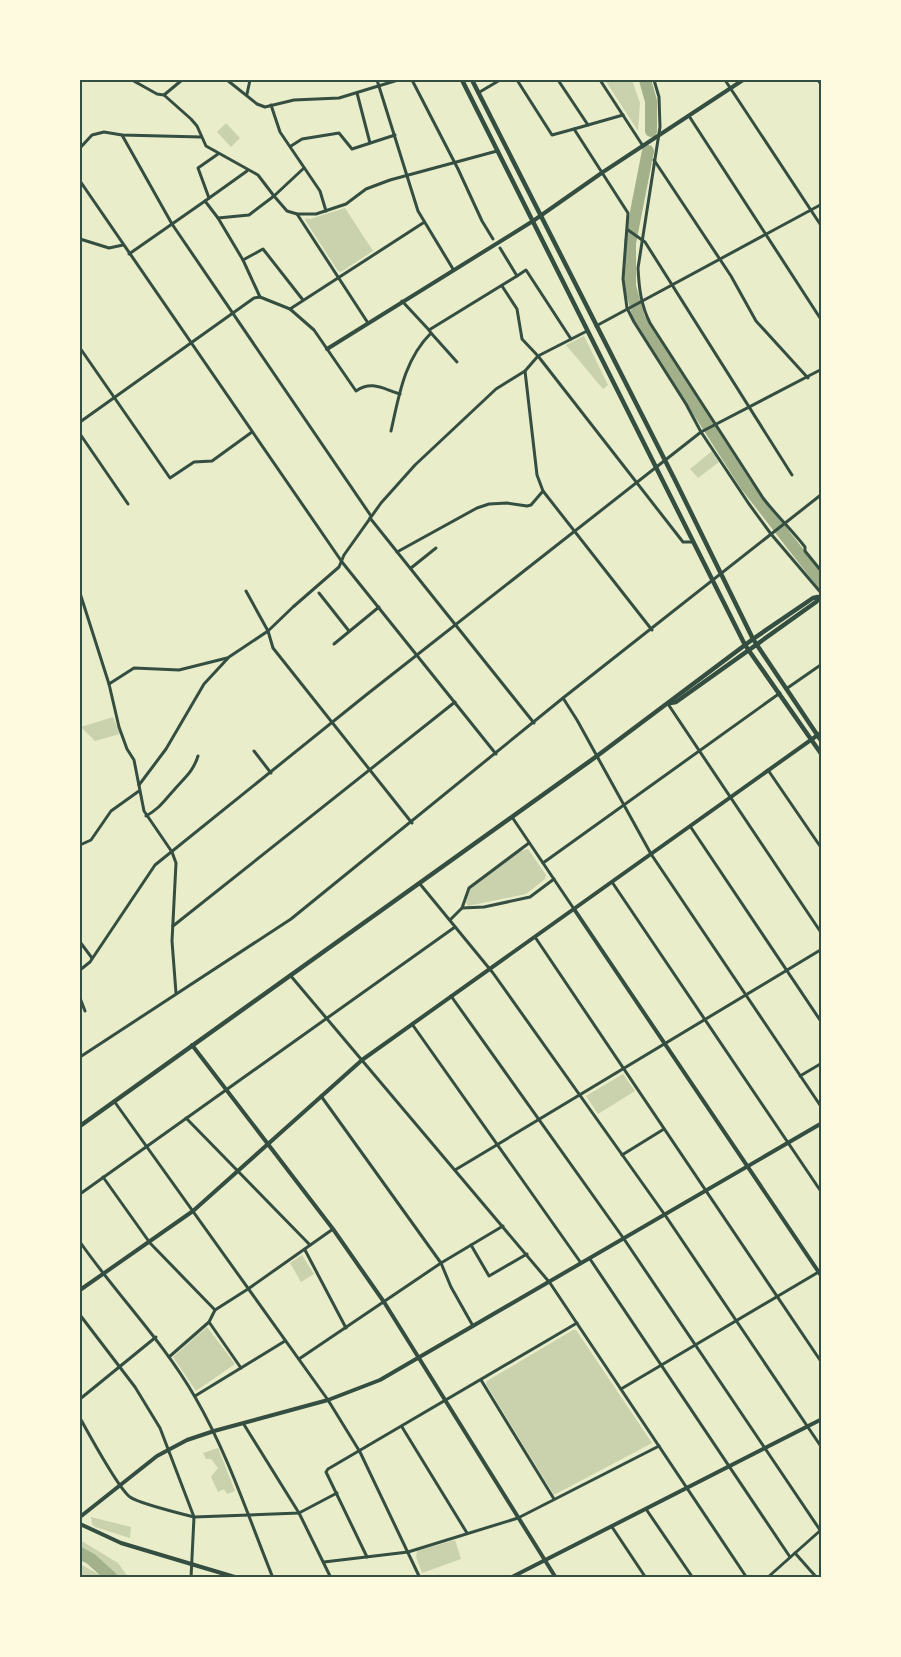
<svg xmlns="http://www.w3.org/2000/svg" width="901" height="1657" font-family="Inter,sans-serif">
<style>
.green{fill:#cad2ad}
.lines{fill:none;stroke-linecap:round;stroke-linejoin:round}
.river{stroke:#a3b18a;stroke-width:12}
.minor{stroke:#344e41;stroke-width:3}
.tertiary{stroke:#344e41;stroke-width:4}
.primary{stroke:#344e41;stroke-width:4.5}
.trunk{stroke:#344e41;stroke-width:4.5}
.neatline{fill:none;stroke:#344e41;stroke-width:2}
</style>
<rect width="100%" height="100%" fill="#e9edc9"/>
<!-- green -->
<g class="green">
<polygon points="605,80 632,80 640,103 638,131"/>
<polygon points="226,123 240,138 231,147 217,132"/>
<polygon points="345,208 373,251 341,272 338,271 305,220 306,218 310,219"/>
<polygon points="584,336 608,385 603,389 566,345"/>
<polygon points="712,451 719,462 698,478 690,469"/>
<polygon points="113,717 120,734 95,741 81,727"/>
<polygon points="528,849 546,875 545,879 526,894 468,906 466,903 471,885 518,852"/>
<polygon points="623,1074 635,1091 598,1114 586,1096"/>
<polygon points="302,1255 314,1274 301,1282 290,1263"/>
<polygon points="207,1327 235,1364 196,1391 173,1357"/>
<polygon points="573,1330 576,1330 652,1443 554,1495 486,1384 487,1381"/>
<polygon points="218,1448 235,1491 227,1494 224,1489 218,1492 211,1477 218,1468 211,1459 206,1459 203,1453"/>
<polygon points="91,1517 131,1527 130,1538 95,1527 92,1524"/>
<polygon points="80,1540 118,1563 128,1577 118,1577 80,1549"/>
<polygon points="455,1540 461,1559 422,1573 416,1557 417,1551"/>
<polygon points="80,1564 104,1577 83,1577 80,1574"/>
</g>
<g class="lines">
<!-- river -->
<g class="river">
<polyline points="645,80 651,101 651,131"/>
<polyline points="648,151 630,243 630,286 639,318 745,484 822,583"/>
<polyline points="80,1553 91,1559 112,1578"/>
</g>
<!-- minor -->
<g class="minor">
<polyline points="132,80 157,94 164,95 191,119 197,126 206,146 258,175 274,196 304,168"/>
<polyline points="227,80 257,104 265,107 294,100 339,98 398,80"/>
<polyline points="377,80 418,211 453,269"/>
<polyline points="412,80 458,169 482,221 493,239"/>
<polyline points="517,80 552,135 574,129"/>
<polyline points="558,80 588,125"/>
<polyline points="600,80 643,146"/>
<path d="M654 80 659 97 660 127 638 268C639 288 641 305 650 323L763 498C776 515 792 530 805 547V551L822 572"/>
<polyline points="725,80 822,227"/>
<polyline points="818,80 822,86"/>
<polyline points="357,93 370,143"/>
<polyline points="478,93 500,80"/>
<polyline points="247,94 250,80"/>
<polyline points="164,95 182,80"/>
<polyline points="271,105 280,132 320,191 326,211"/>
<polyline points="623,115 574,129 628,213 623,279 627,308 634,322 686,404 701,432 749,504 771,534 822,594"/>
<polyline points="689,116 822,321"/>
<polyline points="122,135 172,224 371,516"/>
<polyline points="291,146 302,139 339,133 352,149 395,135"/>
<polyline points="80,148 92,135 104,132 122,135 201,137"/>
<polyline points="654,160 731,276 756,321 808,378"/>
<polyline points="80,181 342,562 496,754"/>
<polyline points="209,198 198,168 218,154"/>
<polyline points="205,201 247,171"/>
<polyline points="297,214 368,323"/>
<polyline points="218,218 243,260 260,297"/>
<polyline points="628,230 645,242 792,475"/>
<polyline points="80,239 109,248 123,245"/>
<polyline points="129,254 205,201 218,218 249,215 274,196 287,211 297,214 316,214 346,204 366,189 390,180 497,151"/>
<polyline points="243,260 263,249 303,300"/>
<polyline points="517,276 526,270 571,339"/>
<polyline points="502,286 517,309 522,339 538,356 683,542 693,542"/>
<polyline points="402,301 429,330 517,276 500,248"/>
<path d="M290 309 314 330 356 391C372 380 383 389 400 394"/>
<polyline points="596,326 822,204"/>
<polyline points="431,333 457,362"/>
<polyline points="80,348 170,478 194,462 212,461 252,432"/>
<polyline points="525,371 537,475 543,491 652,630"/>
<polyline points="80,422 254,298 260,297 290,309 423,223"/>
<path d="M391 431C399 396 404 360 431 333L429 330"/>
<polyline points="80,434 128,504"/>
<polyline points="370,518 534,723"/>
<polyline points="397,552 477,508 489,504 507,503 527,506 531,505 543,491"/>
<polyline points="411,568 436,548"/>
<polyline points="246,591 268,631 273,648 412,823"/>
<polyline points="80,593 109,684 119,727 127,749 134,760 144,811 172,852 176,863 172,941 176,993"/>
<polyline points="319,593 349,631"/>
<polyline points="334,644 379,607"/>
<polyline points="109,684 134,668 179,670 227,658"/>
<polyline points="786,689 822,664"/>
<polyline points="563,698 577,720 651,854 822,1108"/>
<polyline points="668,704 822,934"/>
<polyline points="254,751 271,773"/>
<polyline points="768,770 822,849"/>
<polyline points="139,785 166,749 204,684 229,657 268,631 293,607 339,567 344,555 381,503 415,465 496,389 525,371 538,356 587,331"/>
<path d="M146 816C160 808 163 802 174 790 184 778 193 772 198 756"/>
<polyline points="512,817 574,909"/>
<polyline points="690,826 822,1023"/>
<polyline points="80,845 91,840 111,811 139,791"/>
<polyline points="543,863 780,693"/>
<polyline points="612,882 822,1193"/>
<polyline points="420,884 493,973 665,1215 822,1448"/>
<polyline points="462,908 484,907 530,897 554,879"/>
<polyline points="450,920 462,908 469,888 529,843"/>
<polyline points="173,926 455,702"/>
<polyline points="535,937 822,1363"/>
<polyline points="80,942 92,958"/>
<polyline points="80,970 90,962 155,865 366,695 701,432 822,369"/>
<polyline points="290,975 550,1283 747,1578"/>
<polyline points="451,996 624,1239 820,1530"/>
<polyline points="80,998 85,1011"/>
<polyline points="412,1024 581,1263"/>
<polyline points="80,1057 291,919 563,698 822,494"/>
<polyline points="800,1076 822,1063"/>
<polyline points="321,1096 441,1263 451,1287 473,1326"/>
<polyline points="114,1101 328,1400 360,1452 420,1578"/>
<polyline points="186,1118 310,1245"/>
<polyline points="622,1155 664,1129"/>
<polyline points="455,1170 822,949"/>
<polyline points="103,1177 150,1243 215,1310"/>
<polyline points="80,1194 455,927"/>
<path d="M80 1242C117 1295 162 1340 195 1397 228 1454 248 1516 273 1578"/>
<polyline points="471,1245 489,1276 527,1254"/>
<polyline points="305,1250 346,1328"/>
<polyline points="590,1259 790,1557"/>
<polyline points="80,1315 135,1387 160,1428 194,1517 191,1578"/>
<polyline points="209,1322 241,1368"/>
<polyline points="169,1357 209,1322 215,1310 248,1289 333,1229"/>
<polyline points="299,1359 441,1263 503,1226"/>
<polyline points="481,1380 554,1499"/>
<polyline points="621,1389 822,1270"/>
<polyline points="195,1396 285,1341"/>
<polyline points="80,1399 156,1337"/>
<path d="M80 1418C89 1434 118 1488 130 1497 138 1503 182 1514 194 1517L299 1513 337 1493"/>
<polyline points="243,1423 299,1513 331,1578"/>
<polyline points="402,1427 467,1533"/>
<polyline points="646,1509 693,1578"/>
<polyline points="612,1527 646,1578"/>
<polyline points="795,1553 817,1578"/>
<polyline points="367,1557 326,1472 328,1469 577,1323"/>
<polyline points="324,1562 408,1552 518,1518 659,1446"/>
<polyline points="767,1578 822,1529"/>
</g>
<!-- tertiary -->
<g class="tertiary">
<polyline points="327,349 533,221 603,172 743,80"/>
<polyline points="574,909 822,1277"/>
<polyline points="192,1045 333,1229 384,1302 556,1578"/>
<polyline points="80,1290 193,1211 362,1060 822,732"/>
<polyline points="80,1517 157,1456 187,1440 214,1431 328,1400 380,1380 822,1123"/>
<polyline points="80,1524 121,1543 238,1578"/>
<polyline points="510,1578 822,1419"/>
</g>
<!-- primary -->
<g class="primary">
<polyline points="462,80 745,645 822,755"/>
<polyline points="472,80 675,480 753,639 822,742"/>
</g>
<!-- trunk -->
<g class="trunk">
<polyline points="670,703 676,702 816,602 822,595"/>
<polyline points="80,1126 597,756 753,639 813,598 818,597"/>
</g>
</g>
<!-- border -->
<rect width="901" height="1657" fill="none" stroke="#fefae0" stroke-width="162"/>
<rect x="81" y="81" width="739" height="1495" class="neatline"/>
</svg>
